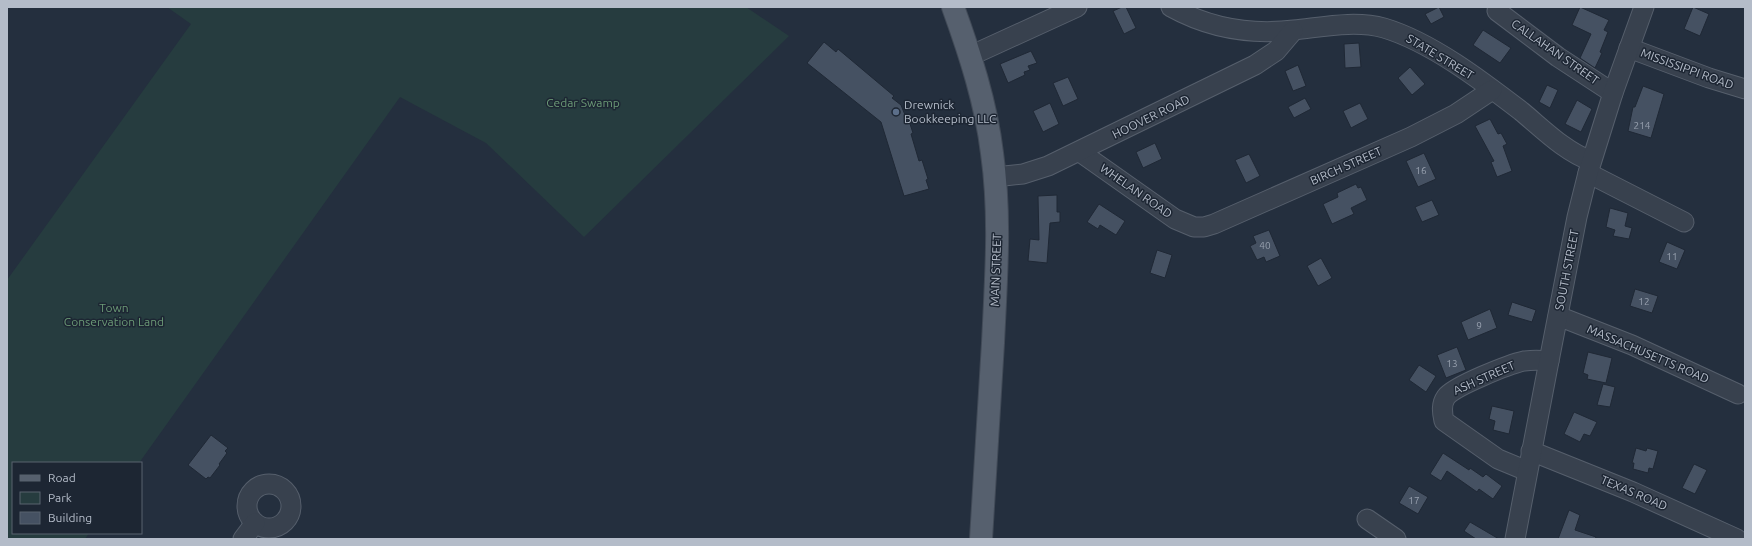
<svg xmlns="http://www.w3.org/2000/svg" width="1752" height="546" font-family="Ubuntu,sans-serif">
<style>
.green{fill:#263c3f}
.building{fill:#455162;stroke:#1f2835}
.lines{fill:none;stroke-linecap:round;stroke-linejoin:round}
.minor-casing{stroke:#565f6c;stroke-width:21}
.major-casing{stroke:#414a57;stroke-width:24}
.minor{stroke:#38414e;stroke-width:19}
.major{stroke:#56606e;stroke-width:22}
.service-dot{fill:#5c6f8a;stroke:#1d2633;stroke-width:1.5}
.labels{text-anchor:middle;stroke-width:3;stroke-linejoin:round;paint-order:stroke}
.number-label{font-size:10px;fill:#98a1af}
.street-label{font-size:12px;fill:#b4bcc9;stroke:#1d2633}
.park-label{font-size:12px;fill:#6b9a76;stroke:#1d2633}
.poi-label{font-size:12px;fill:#b4bcc9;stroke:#1d2633;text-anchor:start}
</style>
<rect width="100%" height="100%" fill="#242f3e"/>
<!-- green -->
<polygon class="green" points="167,7 746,7 789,36 584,237 486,143 400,97 139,463 13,463 13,533 89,533 85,539 7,539 7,280 191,24"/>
<!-- building -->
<g class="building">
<polygon points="1122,7 1126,7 1136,28 1124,34 1113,11"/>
<polygon points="1439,7 1444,17 1431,24 1425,14"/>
<polygon points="1580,7 1609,20 1604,30 1608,32 1600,52 1602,53 1595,68 1580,58 1591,34 1572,25"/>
<polygon points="1693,7 1709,14 1700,36 1684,29"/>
<polygon points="1483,30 1511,48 1500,63 1473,45"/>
<polygon points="824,42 836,52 838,49 894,96 892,98 901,105 905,115 907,115 913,133 911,134 919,161 922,160 928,179 926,180 929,189 904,196 881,122 807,63"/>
<polygon points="1359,43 1361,67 1345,68 1344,44"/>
<polygon points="1031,51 1037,63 1028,66 1030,70 1024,72 1025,75 1008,83 1000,64"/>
<polygon points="1298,65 1306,86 1293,91 1285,71"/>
<polygon points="1410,67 1425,84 1412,95 1398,78"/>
<polygon points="1068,77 1078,99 1063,106 1053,83"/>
<polygon points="1547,85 1558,90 1550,108 1539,102"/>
<polygon points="1643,86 1664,94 1651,138 1628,131 1633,107 1635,107"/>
<polygon points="1305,98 1311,109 1294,118 1288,107"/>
<polygon points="1577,100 1592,109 1581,132 1565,124"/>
<polygon points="1050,103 1059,124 1043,132 1033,111"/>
<polygon points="1360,103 1368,119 1351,128 1343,111"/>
<polygon points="1490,119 1498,134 1501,133 1507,144 1503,146 1512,171 1497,177 1491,162 1494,161 1475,126"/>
<polygon points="1155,143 1162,159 1143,168 1136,152"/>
<polygon points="1424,153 1436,179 1418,187 1406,161"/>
<polygon points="1249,154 1260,176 1246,183 1235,160"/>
<polygon points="1356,184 1358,188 1361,187 1367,200 1351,208 1354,214 1332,224 1323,204 1338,197 1337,193"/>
<polygon points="1057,195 1057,212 1060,212 1060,222 1050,223 1047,263 1028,261 1030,239 1039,240 1038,196"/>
<polygon points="1432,200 1439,215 1422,222 1415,207"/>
<polygon points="1099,204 1125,221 1116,235 1100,225 1098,229 1087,222"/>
<polygon points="1610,208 1628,213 1625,226 1632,228 1629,239 1613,236 1615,230 1606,227"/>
<polygon points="1269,230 1280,256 1266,262 1264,257 1257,260 1250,246 1256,243 1253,236"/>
<polygon points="1667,242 1685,250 1677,269 1659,262"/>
<polygon points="1157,250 1172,255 1165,278 1150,273"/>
<polygon points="1321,258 1332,278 1318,286 1307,266"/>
<polygon points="1635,289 1658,296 1652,313 1630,306"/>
<polygon points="1512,302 1536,310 1532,322 1508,315"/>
<polygon points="1490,309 1497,328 1468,340 1461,322"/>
<polygon points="1457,347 1466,370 1446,378 1437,355"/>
<polygon points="1588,352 1612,358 1606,383 1587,379 1588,375 1583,373"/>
<polygon points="1419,365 1436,376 1426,392 1409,380"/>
<polygon points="1603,384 1615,387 1610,407 1597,405"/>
<polygon points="1492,406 1514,411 1509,434 1493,430 1495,421 1489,419"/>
<polygon points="1574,412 1597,422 1590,436 1584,434 1580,442 1564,434"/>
<polygon points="211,435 228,448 225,451 227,453 219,464 220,465 210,478 208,477 206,479 188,465"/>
<polygon points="1636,448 1646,451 1647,448 1658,451 1653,469 1649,468 1648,473 1633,469 1634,463 1632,463"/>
<polygon points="1443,453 1469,470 1470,468 1483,477 1486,474 1502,486 1493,499 1479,489 1477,492 1447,471 1441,481 1430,474"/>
<polygon points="1694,464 1707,470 1695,494 1682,488"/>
<polygon points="1409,486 1428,497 1418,514 1399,503"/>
<polygon points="1569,510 1580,515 1575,530 1596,537 1595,539 1558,539"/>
<polygon points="1470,522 1499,539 1476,539 1464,531"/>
</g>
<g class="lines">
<!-- minor casing -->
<g class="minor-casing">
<g id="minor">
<path d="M1171 7C1209 28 1252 35 1294 30 1323 27 1355 20 1384 28 1431 42 1482 81 1521 111 1543 129 1564 151 1591 161"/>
<polyline points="1500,7 1497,11 1558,57 1613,93"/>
<polyline points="1629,48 1709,78 1745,89"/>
<polyline points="970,56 1077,7"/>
<polyline points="1080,152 1175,219 1194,227 1204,227 1214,224 1411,137 1456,114 1492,90"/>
<polyline points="1588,173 1684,222"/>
<polyline points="995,177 1023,174 1048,166 1255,65 1276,51 1293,31"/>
<polyline points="1558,316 1632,345 1738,394"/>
<polyline points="1531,451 1633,492 1737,539"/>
<path d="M1527 471 1498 459 1444 421C1442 412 1441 404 1446 397 1454 386 1510 364 1524 361 1532 360 1540 360 1549 361"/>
<circle cx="269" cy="506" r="22"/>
<polyline points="1367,519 1396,539"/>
<polyline points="243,539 255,523"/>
<polyline points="1515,539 1549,361 1577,217 1588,173 1613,93 1644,7"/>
</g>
</g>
<!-- major casing -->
<g class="major-casing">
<path id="major" d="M953 7C970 54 986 103 992 153 1001 216 996 279 993 343 989 408 985 474 981 539"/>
</g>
<!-- minor -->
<use href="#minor" class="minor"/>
<!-- major -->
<use href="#major" class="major"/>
</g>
<!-- markers -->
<circle class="service-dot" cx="896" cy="112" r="4"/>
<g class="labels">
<!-- number labels -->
<g class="number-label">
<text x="1642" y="129">214</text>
<text x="1421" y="174">16</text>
<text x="1265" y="249">40</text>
<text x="1672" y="260">11</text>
<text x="1644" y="305">12</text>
<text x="1479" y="329">9</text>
<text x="1452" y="367">13</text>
<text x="1414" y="504">17</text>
</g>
<!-- street labels -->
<g class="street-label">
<text transform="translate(1555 52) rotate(35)" y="4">CALLAHAN STREET</text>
<text transform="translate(1440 57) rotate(31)" y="4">STATE STREET</text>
<text transform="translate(1687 69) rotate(20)" y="4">MISSISSIPPI ROAD</text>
<text transform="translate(1151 117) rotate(-26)" y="4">HOOVER ROAD</text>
<text transform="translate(1346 166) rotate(-24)" y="4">BIRCH STREET</text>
<text transform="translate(1136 191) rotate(35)" y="4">WHELAN ROAD</text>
<text transform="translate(996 270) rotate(-88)" y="4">MAIN STREET</text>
<text transform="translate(1567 270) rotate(-79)" y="4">SOUTH STREET</text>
<text transform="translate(1648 354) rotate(23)" y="4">MASSACHUSETTS ROAD</text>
<text transform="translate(1484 378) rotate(-24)" y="4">ASH STREET</text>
<text transform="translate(1634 493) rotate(23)" y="4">TEXAS ROAD</text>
</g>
<!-- park labels -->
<g class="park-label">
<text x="583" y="107">Cedar Swamp</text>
<text x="114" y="312">Town<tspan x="114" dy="14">Conservation Land</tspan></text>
</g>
<!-- poi labels -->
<g class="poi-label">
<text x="904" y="109">Drewnick<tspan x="904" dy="14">Bookkeeping LLC</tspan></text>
</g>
</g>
<!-- border -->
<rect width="1752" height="546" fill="none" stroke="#b4bcc9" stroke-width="16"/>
<!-- legend -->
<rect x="12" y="462" width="130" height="72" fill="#1d2633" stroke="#59626f"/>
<rect x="20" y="475" width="20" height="6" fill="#56606e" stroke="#59626f"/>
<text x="48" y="482" font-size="12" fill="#b4bcc9">Road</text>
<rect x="20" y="492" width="20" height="12" fill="#263c3f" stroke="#59626f"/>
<text x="48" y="502" font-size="12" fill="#b4bcc9">Park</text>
<rect x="20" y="512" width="20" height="12" fill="#455162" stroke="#59626f"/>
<text x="48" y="522" font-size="12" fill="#b4bcc9">Building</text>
</svg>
